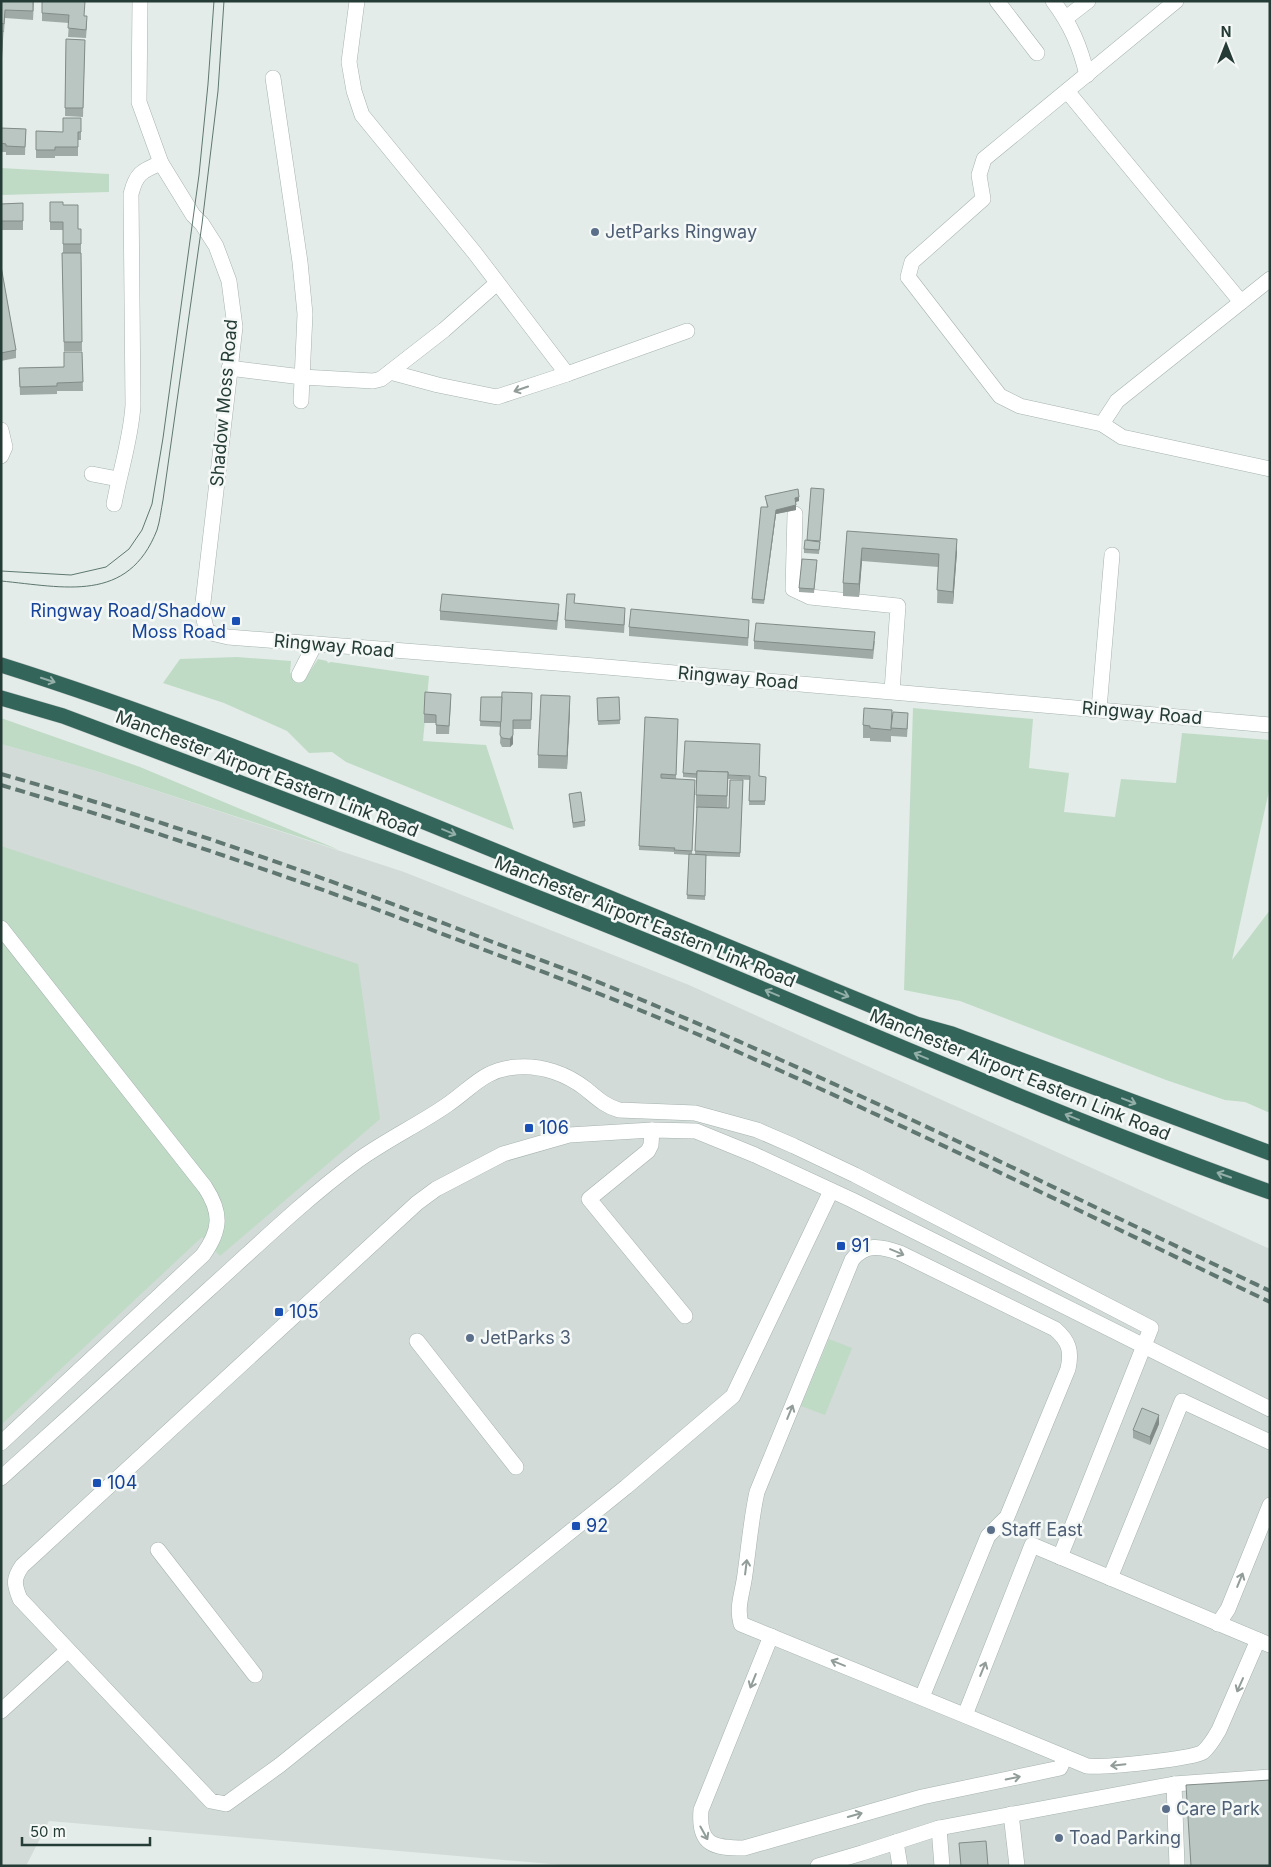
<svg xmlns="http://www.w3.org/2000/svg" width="1271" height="1867" font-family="Inter,sans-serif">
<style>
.built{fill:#d2dbd7}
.green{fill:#bfdbc6}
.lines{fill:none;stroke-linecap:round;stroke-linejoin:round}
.minor-casing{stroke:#a6b3af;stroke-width:16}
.highway-casing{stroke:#c2c8c6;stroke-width:16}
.minor{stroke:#fff;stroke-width:15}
.highway{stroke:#33655b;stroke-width:15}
.tram{stroke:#5f7770;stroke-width:1}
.rail{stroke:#5f7770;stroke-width:4;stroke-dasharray:10 5;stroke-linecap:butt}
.wall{fill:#9faaa6}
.shaded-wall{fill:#828b87}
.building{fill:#b9c6c1;stroke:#828b87}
.oneway{stroke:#929d9a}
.oneway2{stroke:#94aea8}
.service-dot{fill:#5c6f8a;stroke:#f4f8f6;stroke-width:2}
.transit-dot{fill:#1a4fb4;stroke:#f4f8f6;stroke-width:2}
.labels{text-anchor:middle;stroke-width:5;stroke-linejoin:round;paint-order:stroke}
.service-label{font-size:18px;fill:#4e5e75;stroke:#f4f8f6;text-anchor:start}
.street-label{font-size:18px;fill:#253b35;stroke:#f4f8f6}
.transit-label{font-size:18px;fill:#164399;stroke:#f4f8f6;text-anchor:start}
</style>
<rect width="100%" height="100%" fill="#e3ece8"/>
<!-- built -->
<polygon class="built" points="1,744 96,771 404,872 689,985 1270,1249 1270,1866 574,1866 49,1821 26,1866 1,1866"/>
<!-- green -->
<g class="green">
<polygon points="1,168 109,174 109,192 1,195"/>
<polygon points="237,657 291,661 290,673 306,677 318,659 327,661 328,663 331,662 429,676 423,741 486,745 514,830 346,762 332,752 309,753 287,731 224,703 163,683 180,659"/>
<polygon points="913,708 1033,719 1029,768 1069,773 1064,812 1115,817 1121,779 1176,783 1182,733 1270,740 1270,786 1232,960 1270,910 1270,1113 1245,1102 1225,1100 1166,1080 960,1001 904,990"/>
<polygon points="1,718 140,767 339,850 96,771 1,744"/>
<polygon points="1,846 358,964 380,1119 220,1256 202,1237 1,1425"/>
<polygon points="829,1339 852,1348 825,1415 801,1406"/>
</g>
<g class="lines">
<!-- minor casing -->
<g class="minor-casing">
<g id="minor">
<polyline points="140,1 139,102 161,163 193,215 202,224 216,246 229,281 235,327 202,611 207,632 228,637 595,666 1270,725"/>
<polyline points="357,1 349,62 354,91 362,115 474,252 567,374 687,331"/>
<polyline points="997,1 1037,53"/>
<path d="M1053 1C1071 25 1080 46 1087 75"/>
<polyline points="1176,1 984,159 979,175 983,199 912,262 908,277 1000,396 1020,406 1102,424 1122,437 1270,469"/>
<polyline points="1066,18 1088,1"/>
<polyline points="273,78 300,262 305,314 301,401"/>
<polyline points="1067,91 1241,302"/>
<polyline points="229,368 302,377 373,381 381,379 444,330 497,283"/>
<polyline points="390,372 438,385 497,397 567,374"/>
<polyline points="1102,424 1117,401 1270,279"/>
<polyline points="1,430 5,447 1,456"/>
<polyline points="92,474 118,479"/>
<path d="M114 504C120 471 131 439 133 405L131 194C136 174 141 171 161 163"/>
<polyline points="795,514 793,589 810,597 898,606 892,691"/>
<polyline points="299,675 315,644"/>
<polyline points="1099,709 1112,555"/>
<path d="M1 928 205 1187C222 1213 221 1230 203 1255L1 1443"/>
<polyline points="652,1130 651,1145 648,1151 589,1199 685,1316"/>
<path d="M831 1191 733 1396 626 1487 280 1765 226 1804 211 1801 20 1599C14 1584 13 1579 22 1566L417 1203 436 1189 503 1154 569 1135 652 1130 696 1131 755 1155 852 1200 1270 1409"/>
<polyline points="417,1341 516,1467"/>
<path d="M1 1478C70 1416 138 1354 207 1291 256 1247 304 1200 357 1161 386 1140 418 1125 447 1105 472 1088 484 1069 517 1067 542 1065 567 1074 586 1089 597 1098 605 1106 619 1110L695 1113 757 1130 794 1146 855 1175 1151 1328 1060 1557"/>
<polyline points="158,1550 255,1675"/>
<polyline points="1110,1578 1182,1401 1270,1442"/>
<polyline points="1218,1624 1228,1609 1270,1505"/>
<path d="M771 1636 701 1810C698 1845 713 1848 744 1848L922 1797 1060 1768 1065 1757"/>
<path d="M922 1697 988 1536 1007 1517 1068 1369C1072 1351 1069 1341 1055 1329L900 1253C881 1246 865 1243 852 1260L757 1492C751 1519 749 1546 745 1574 743 1592 736 1606 741 1624 856 1671 972 1718 1087 1766 1103 1768 1192 1759 1203 1752 1210 1746 1215 1737 1219 1730L1258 1640"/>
<polyline points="1,1711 68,1650"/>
<polyline points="965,1715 1032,1545 1270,1645"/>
<polyline points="1174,1784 1177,1866"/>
<polyline points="1011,1814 1017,1866"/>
<polyline points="939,1828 942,1866"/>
<polyline points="896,1842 900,1866"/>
<polyline points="818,1866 862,1853 939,1828 1174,1784 1270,1777"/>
</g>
</g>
<!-- highway casing -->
<g class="highway-casing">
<g id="highway">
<path d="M1 665C144 710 283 765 422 821 587 888 751 956 916 1024L952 1034 1270 1153"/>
<path d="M1 698 63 716C266 792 470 869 671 951 870 1033 1067 1120 1270 1192"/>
</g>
</g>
<!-- minor -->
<use href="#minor" class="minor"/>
<!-- highway -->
<use href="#highway" class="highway"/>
<!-- tram -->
<g class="tram">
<polyline points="1,571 71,575 106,567 129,549 142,530 152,504 163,438 199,175 208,84 214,1"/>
<path d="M1 581C64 587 128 604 157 530 160 521 161 510 163 500L202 224 218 91 224 1"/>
</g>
<!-- rail -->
<g class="rail">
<path d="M1 774C163 820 321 876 477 936 527 955 577 973 625 993 844 1083 1056 1189 1270 1291"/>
<path d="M1 785C167 834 329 890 490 952 555 976 619 1001 683 1028 881 1113 1075 1209 1270 1302"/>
</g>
</g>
<!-- wall -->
<g class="wall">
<polygon points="1,1 34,1 33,20 5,18 4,32 3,32 1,77"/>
<polygon points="42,13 85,16 87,24 86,38 68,37 69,23 42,21"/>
<polygon points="66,39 85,40 83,117 65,116"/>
<polygon points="81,118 81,140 78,140 78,156 55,156 55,158 36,158 36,131 63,132"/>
<polygon points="1,128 26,129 25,155 6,155 6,152 1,152"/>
<polygon points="50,202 63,205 78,229 81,229 81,253 63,253 63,230 50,230"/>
<polygon points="23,203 23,230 1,230 1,204"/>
<polygon points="62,253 81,253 82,351 64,351"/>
<polygon points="1,266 16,350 16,358 1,361"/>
<polygon points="82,352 83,391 57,391 57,394 20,395 19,368 64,367"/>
<polygon points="824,493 819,554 804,553 804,549 807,540"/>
<polygon points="765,496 799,501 796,502 796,510 776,514 764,604 752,603 752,599 767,507"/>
<polygon points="847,531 957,552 953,604 937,603 938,567 862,561 859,597 843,596 843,583"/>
<polygon points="817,564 814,593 799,592 799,588"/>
<polygon points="575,604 625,616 624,633 565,628 565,620"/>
<polygon points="440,611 559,612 557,630 440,620"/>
<polygon points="629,627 749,628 748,646 629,636"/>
<polygon points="754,641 875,641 873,659 754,649"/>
<polygon points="532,693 531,729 513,729 513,744 510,747 502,747 500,743 501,727 480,726 481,697 502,697"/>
<polygon points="619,697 620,724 598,725 597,698"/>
<polygon points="451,702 449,734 436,734 436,723 424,723 424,714"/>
<polygon points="570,709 567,769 538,768 538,755"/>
<polygon points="892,715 908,722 907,737 891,736 891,735 891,742 870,741 870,738 863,738 863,725"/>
<polygon points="645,717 678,719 676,779 695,780 692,854 695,854 697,808 696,808 696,778 683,777 683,773 766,777 765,805 749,805 750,780 728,779 727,808 729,808 743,780 740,857 706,856 705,900 687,899 689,855 674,854 674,852 639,850"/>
<polygon points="569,794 585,821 585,826 573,828"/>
<polygon points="1159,1424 1150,1445 1133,1438 1133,1430"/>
</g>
<!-- shaded-wall -->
<g class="shaded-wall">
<polygon points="799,497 799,501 795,502 795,498"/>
<polygon points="796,505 796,510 776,514 764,604 776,510"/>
<polygon points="957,539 957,552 953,604 953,592"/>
<polygon points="862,548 862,561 859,597 859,584"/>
<polygon points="570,696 570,709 567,769 567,756"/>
<polygon points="513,729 513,744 510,747 510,739"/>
<polygon points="1159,1415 1159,1424 1150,1445 1150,1437"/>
</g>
<!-- building -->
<g class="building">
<polygon points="1,1 33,1 33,11 5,10 4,24 1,23"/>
<polygon points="42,1 85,1 84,16 87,16 86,30 68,28 69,15 42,13"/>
<polygon points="1,31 3,31 1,68"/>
<polygon points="66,39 85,40 83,108 65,108"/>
<polygon points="63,118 81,118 81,132 78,132 78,147 55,147 55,150 36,150 36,131 63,132"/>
<polygon points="1,128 26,129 25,147 6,146 6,144 1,143"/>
<polygon points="50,202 63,202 63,205 78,205 78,229 81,229 81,244 63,244 63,222 50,222"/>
<polygon points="23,203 23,221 1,221 1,204"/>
<polygon points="62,253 81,253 82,342 64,342"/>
<polygon points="1,266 16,350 1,353"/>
<polygon points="64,352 82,352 83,382 57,383 57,386 20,387 19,368 64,367"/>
<polygon points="811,488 824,489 820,541 807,540"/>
<polygon points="798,489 799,497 795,498 796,505 776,510 764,600 752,599 761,507 768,507 765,496"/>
<polygon points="847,531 957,539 953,592 937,590 939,554 862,548 859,584 843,583"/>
<polygon points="805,540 820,542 819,550 804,549"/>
<polygon points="802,559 817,560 814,589 799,588"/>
<polygon points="442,594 559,604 557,621 440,611"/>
<polygon points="567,594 575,594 574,603 625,608 624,625 565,620"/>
<polygon points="631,609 749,620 748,638 629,627"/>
<polygon points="756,623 875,632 873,650 754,641"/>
<polygon points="425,692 451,694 449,726 436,725 436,715 424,714"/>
<polygon points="502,692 532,693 531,720 513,720 513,735 510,739 502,738 500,735"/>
<polygon points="541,695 570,696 567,756 538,755"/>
<polygon points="481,697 502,697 501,722 480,721"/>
<polygon points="619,697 620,720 598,721 597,698"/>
<polygon points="864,708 892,710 891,730 870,728 870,726 863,725"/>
<polygon points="893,712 908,713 907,729 891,728"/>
<polygon points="645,717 678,719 676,775 661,774 661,778 695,780 692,851 674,850 675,848 639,846"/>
<polygon points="685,741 760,744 759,776 766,777 765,801 749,801 750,776 728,775 728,772 697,771 697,774 683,773"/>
<polygon points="697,771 728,772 727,796 696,795"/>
<polygon points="730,780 743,780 740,853 695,851 697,807 729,808"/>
<polygon points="581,792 585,821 573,823 569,794"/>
<polygon points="689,854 706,855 705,896 687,895"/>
<polygon points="1142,1408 1159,1415 1150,1437 1133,1430"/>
<polygon points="1270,1780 1270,1866 1191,1866 1186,1785"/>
<polygon points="986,1841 988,1866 961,1866 959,1843"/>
</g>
<!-- one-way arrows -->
<defs><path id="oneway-shaft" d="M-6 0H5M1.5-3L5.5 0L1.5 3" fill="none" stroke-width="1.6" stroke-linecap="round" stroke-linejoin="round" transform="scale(1.25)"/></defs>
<g class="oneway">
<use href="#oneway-shaft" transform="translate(521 389) rotate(161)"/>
<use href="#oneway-shaft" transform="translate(897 1252) rotate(23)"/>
<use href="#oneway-shaft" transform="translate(790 1412) rotate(-68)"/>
<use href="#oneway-shaft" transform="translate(746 1567) rotate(-83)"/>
<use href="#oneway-shaft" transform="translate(1240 1580) rotate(-68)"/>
<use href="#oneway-shaft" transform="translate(838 1663) rotate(-158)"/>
<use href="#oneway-shaft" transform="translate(983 1669) rotate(-68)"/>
<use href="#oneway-shaft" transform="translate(753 1681) rotate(112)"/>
<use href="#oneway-shaft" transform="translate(1240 1685) rotate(114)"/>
<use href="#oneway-shaft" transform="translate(1118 1765) rotate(174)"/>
<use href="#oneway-shaft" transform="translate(1013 1778) rotate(-12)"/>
<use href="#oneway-shaft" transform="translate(855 1815) rotate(-16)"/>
<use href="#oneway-shaft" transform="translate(704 1833) rotate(61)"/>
</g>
<g class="oneway2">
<use href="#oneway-shaft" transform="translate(48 680) rotate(18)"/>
<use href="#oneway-shaft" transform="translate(449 832) rotate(22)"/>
<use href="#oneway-shaft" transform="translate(772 993) rotate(-157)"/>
<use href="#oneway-shaft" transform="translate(842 994) rotate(22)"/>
<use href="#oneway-shaft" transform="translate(921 1056) rotate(-157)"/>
<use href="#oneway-shaft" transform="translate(1129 1101) rotate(21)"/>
<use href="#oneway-shaft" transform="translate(1072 1117) rotate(-158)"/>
<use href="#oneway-shaft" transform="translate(1224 1175) rotate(-161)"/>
</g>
<!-- markers -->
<g class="service-dot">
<circle cx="595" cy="232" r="5"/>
<circle cx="470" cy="1338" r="5"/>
<circle cx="991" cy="1530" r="5"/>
<circle cx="1166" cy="1809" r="5"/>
<circle cx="1059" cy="1838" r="5"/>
</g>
<g class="transit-dot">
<rect x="231" y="616" width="10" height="10" rx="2.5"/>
<rect x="524" y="1123" width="10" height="10" rx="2.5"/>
<rect x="836" y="1241" width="10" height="10" rx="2.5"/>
<rect x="274" y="1307" width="10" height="10" rx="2.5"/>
<rect x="92" y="1478" width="10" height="10" rx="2.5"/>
<rect x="571" y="1521" width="10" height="10" rx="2.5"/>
</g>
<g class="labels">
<!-- service labels -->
<g class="service-label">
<text x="605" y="238">JetParks Ringway</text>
<text x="480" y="1344">JetParks 3</text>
<text x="1001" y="1536">Staff East</text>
<text x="1176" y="1815">Care Park</text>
<text x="1069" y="1844">Toad Parking</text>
</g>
<!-- street labels -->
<g class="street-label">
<text transform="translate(224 403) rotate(-85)" y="6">Shadow Moss Road</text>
<text transform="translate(334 646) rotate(5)" y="6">Ringway Road</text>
<text transform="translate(738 678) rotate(5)" y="6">Ringway Road</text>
<text transform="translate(1142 713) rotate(5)" y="6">Ringway Road</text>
<text transform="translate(267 774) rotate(21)" y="6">Manchester Airport Eastern Link Road</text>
<text transform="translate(645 922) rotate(22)" y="6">Manchester Airport Eastern Link Road</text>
<text transform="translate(1020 1075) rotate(22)" y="6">Manchester Airport Eastern Link Road</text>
</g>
<!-- transit labels -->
<g class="transit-label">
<text x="226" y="617" text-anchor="end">Ringway Road/Shadow<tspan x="226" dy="21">Moss Road</tspan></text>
<text x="539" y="1134">106</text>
<text x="851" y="1252">91</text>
<text x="289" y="1318">105</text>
<text x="107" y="1489">104</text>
<text x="586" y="1532">92</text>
</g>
</g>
<!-- border -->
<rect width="1271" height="1867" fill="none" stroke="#253b35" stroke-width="5"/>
<!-- north arrow -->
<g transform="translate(1226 45)" stroke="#f4f8f6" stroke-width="4" paint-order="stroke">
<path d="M0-4L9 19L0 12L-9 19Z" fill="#253b35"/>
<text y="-8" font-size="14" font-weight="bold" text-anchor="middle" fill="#253b35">N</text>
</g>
<!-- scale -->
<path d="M22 1837v8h128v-8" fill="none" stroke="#253b35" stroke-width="2.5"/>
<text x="30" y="1837" font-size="15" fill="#253b35" stroke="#f4f8f6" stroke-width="4" paint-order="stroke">50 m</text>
</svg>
